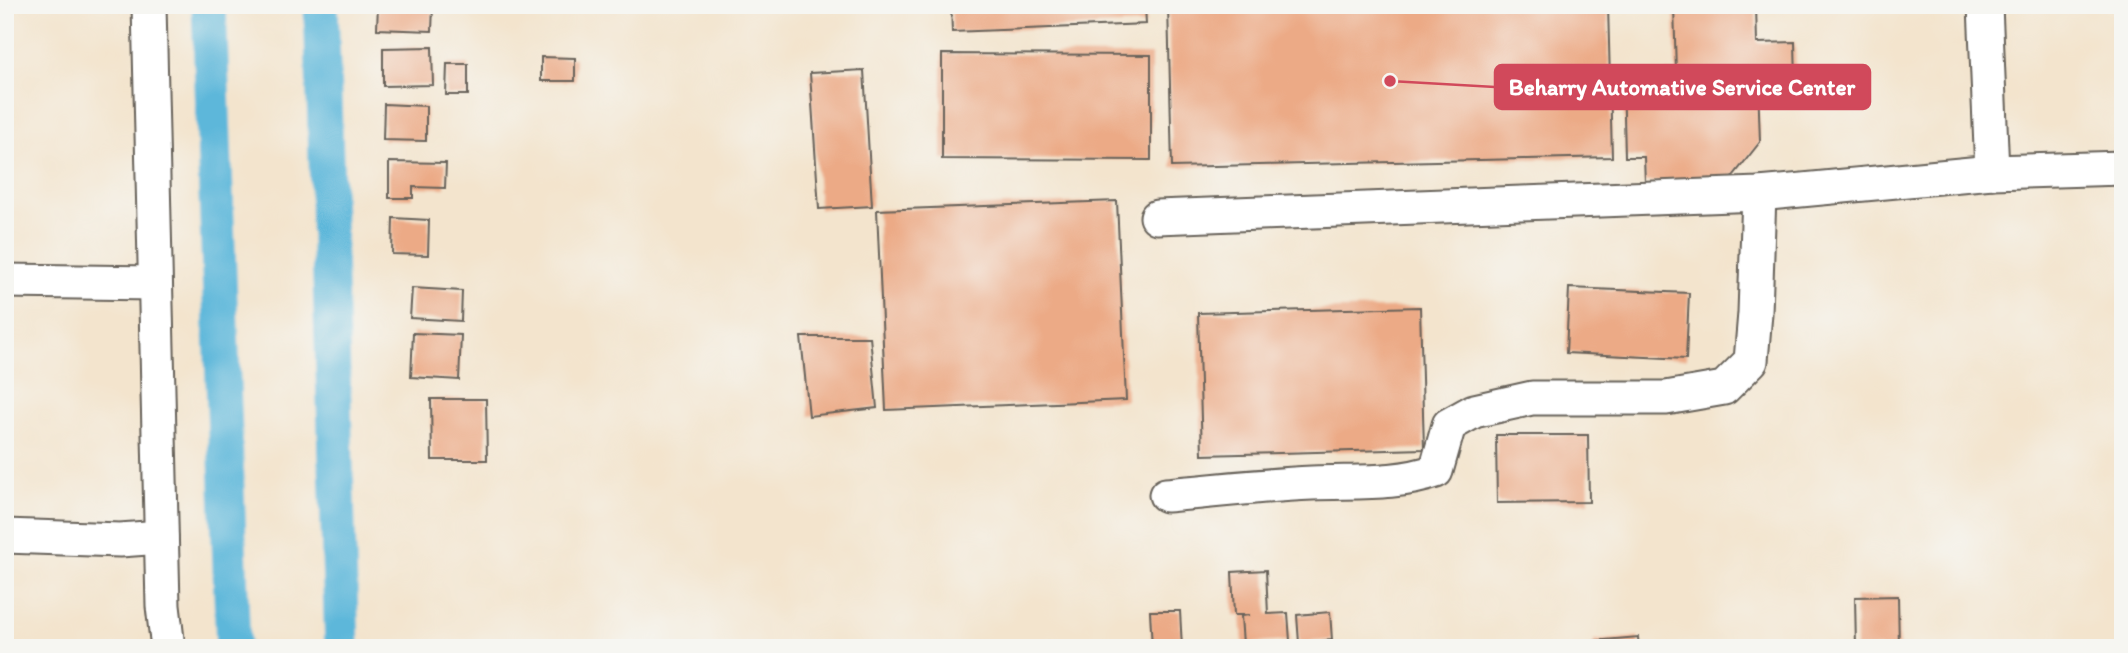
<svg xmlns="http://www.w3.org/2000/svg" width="2128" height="653" font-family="Itim,sans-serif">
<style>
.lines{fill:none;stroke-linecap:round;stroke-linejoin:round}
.canal{stroke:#5db7da;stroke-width:35}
.building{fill:#ecaa86}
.minor-casing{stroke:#67625a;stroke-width:37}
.minor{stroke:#fff;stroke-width:33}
.leader{fill:none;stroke:#d1495b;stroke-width:2.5}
.callout-dot{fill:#d1495b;stroke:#f6f6f2;stroke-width:2.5}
.callout{fill:#d1495b;stroke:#d1495b;stroke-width:2.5}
.callout-label{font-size:23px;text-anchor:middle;font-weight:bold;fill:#fff}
</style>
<rect width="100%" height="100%" fill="#f6f6f2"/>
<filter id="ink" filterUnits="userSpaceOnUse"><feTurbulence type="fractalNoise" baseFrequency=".0143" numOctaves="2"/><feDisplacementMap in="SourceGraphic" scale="14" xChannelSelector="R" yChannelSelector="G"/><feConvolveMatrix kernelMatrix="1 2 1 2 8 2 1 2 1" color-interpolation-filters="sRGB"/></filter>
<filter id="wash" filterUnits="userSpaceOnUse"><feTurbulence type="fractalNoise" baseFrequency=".00686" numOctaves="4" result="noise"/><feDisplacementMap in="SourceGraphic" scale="28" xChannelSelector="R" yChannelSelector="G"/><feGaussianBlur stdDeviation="1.57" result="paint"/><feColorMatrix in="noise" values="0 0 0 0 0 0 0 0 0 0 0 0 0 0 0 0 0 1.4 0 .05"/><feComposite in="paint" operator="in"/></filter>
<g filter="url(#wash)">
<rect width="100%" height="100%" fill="#f3e4cd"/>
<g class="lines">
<!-- canal -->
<g class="canal">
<polyline points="209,5 233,648"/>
<polyline points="321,5 342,648"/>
</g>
</g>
<g id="blocks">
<!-- building -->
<g class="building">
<polygon points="378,5 433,5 432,31 377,29"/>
<polygon points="951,5 1145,5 1146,24 952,32"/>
<polygon points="1168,5 1608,5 1612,157 1172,167"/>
<polygon points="1674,5 1756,5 1757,43 1795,42 1796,81 1758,82 1760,142 1730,180 1645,182 1644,157 1625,157 1623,73 1676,72"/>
<polygon points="432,47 433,85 383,86 383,48"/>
<polygon points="942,54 1151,55 1151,160 942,159"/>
<polygon points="541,57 575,58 575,81 541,81"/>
<polygon points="447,64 468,64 468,95 446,95"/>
<polygon points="864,70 872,206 819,209 810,73"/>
<polygon points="384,104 426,106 426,141 383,140"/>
<polygon points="389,162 446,163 445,188 413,187 413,198 389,198"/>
<polygon points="1117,201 1126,400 886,410 877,210"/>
<polygon points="393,218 429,220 428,255 392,254"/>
<polygon points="412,288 462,291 461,321 410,318"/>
<polygon points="1569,288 1689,293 1686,359 1566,353"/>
<polygon points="1420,307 1424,449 1202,455 1198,313"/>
<polygon points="413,333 461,335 459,380 411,377"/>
<polygon points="801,337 870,337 877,408 809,416"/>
<polygon points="431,399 486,399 487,460 432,460"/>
<polygon points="1496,435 1588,435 1589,502 1497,503"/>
<polygon points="1266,570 1268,614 1288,613 1290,641 1243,644 1241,616 1250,615 1234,615 1232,572"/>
<polygon points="1898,596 1899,648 1856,648 1855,597"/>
<polygon points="1150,611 1180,611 1182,648 1152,648"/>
<polygon points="1330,612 1332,640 1299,643 1297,615"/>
<polygon points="1638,637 1639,648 1594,648 1594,641"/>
<polygon points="1462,641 1462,648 1424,648 1424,643"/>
<rect x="1024" y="645" width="35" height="3"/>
</g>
</g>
</g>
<g filter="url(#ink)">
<use href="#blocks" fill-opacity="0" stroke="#67625a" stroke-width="2"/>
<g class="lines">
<!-- minor casing -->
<g class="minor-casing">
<g id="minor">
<polyline points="149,5 163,606 168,648"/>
<polyline points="1985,5 1992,172"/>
<polyline points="1157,217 1759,194 1992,172 2123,168"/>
<polyline points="5,281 155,283"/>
<path d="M1166 495C1214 491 1264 485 1312 483 1355 481 1396 485 1436 471L1449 425 1474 411 1532 398H1666L1724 388 1751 361 1755 313 1759 194"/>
<polyline points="5,536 120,540 161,537"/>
</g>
</g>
<!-- minor -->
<use href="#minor" class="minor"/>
</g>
</g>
<!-- callouts -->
<path class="leader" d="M1390 81L1495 87"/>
<circle class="callout-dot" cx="1390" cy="81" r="7"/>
<rect class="callout" x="1495" y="65" width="375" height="44" rx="7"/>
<g class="callout-label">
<text x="1682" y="95">Beharry Automative Service Center</text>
</g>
<!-- margin -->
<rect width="2128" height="653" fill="none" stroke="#f6f6f2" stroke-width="28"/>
</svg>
